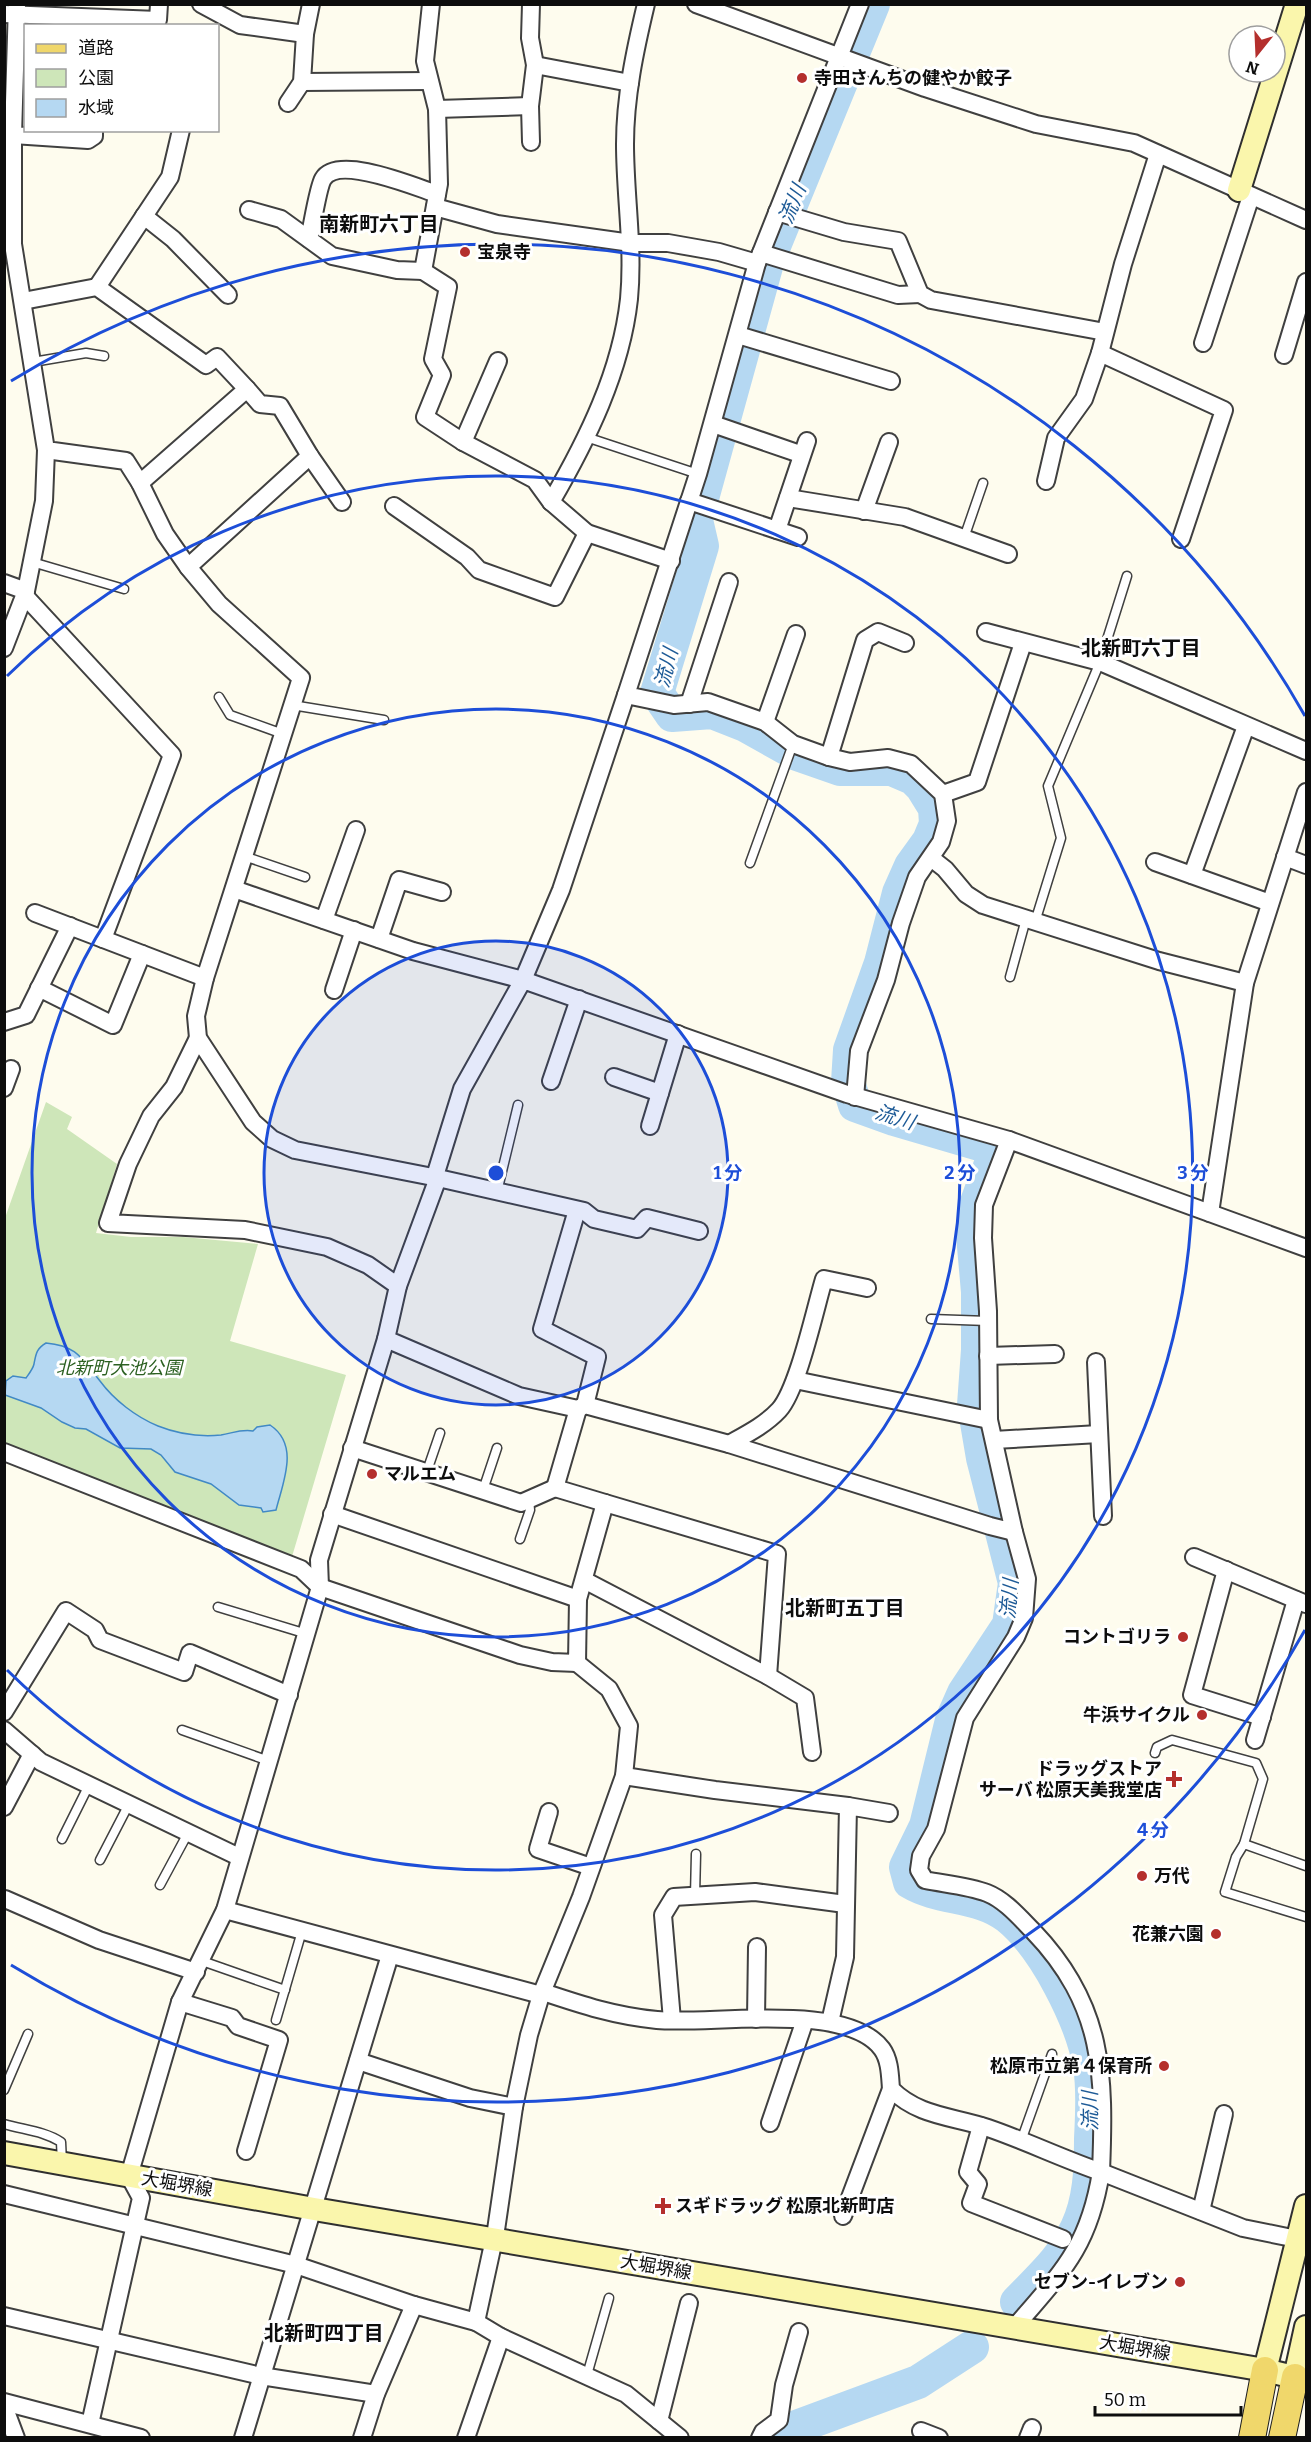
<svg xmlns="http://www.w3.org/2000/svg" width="1311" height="2442" font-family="Bitter,'Noto Sans JP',serif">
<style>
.green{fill:#cee6b9}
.water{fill:#b5d8f2;stroke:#4189c5;stroke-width:1.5}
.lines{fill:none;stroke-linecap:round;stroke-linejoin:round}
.river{stroke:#b5d8f2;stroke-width:34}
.lane-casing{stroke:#404040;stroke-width:11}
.street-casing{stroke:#404040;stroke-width:20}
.secondary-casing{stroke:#2f2f2f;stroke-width:26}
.primary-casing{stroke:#1e1e1e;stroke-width:28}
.lane{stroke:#fff;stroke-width:8}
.street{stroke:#fff;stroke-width:16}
.secondary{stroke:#faf6ac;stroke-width:22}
.primary{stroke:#f0d76b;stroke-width:26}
.ring{fill:none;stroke:#1d4ed8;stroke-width:3}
.poi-dot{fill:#b42f2d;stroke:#fff;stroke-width:2}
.labels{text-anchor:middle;stroke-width:6;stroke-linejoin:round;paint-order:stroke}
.poi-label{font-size:18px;font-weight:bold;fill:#0d0d0d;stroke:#fff;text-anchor:end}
.park-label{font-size:18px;font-style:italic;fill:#2b6021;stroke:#fff}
.street-label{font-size:18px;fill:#0d0d0d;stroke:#fff}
.water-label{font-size:20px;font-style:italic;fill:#1e5b97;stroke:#fff}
.neighbourhood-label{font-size:20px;font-weight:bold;fill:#0d0d0d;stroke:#fff}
.centre{fill:#1d4ed8;stroke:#fff;stroke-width:3}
.ring-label{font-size:18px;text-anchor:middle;font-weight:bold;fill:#1d4ed8;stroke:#fff;stroke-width:6;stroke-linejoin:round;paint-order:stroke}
</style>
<rect width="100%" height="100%" fill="#fefcee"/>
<!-- green -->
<polygon class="green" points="46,1102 72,1117 67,1129 117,1164 96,1233 131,1237 183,1237 258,1244 230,1341 346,1375 291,1560 5,1446 5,1218"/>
<!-- water -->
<path class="water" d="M46 1343C78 1346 82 1359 100 1381 114 1400 136 1417 158 1426 178 1434 200 1437 221 1435 233 1433 241 1429 253 1431L257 1427 270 1425C300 1445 283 1482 276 1510L263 1512 261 1508 239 1505 211 1484 175 1472 161 1455 151 1449 120 1448 86 1429 75 1428 62 1422 41 1408 5 1395 6 1381 13 1376 26 1378C28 1375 33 1369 34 1364 36 1354 36 1349 46 1343Z"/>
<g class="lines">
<!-- river -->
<g class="river">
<path d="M873 4 767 263 696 520 702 546 657 693 672 715 712 712 745 725 797 754 840 769H892L913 778 922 787 935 808 936 824 929 841 911 866 899 893 881 963 850 1050 848 1082 855 1105 894 1119 986 1146 993 1158 976 1205 973 1235 978 1292V1350L974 1405 983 1458 1015 1583 1009 1625 964 1693 952 1720 926 1826 906 1867 910 1882C940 1900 979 1894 1008 1917 1045 1947 1082 2020 1090 2067 1094 2090 1092 2116 1091 2139 1091 2170 1090 2200 1077 2228 1063 2258 1039 2279 1017 2302"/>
<polyline points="777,2438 783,2432 918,2382 972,2347"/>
</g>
<!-- lane casing -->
<g class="lane-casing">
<g id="lane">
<polyline points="33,362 86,353 104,356"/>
<polyline points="586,437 698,474"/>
<polyline points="964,538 983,483"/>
<polyline points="32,562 124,589"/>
<polyline points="219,697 230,715 283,734"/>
<polyline points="292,705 384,720"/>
<polyline points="244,856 305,877"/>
<polyline points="750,863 793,744"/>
<polyline points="1035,922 1061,838 1048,786 1100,662 1127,576"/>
<polyline points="1010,977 1026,919"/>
<polyline points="497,1192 518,1105"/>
<polyline points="931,1319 988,1321"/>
<polyline points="427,1471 440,1433"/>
<polyline points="483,1490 497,1448"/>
<polyline points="520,1539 530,1510 529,1500"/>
<polyline points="218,1607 307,1634"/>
<polyline points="182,1730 269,1761"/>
<polyline points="1155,1753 1157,1747 1172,1740 1256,1763 1263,1779 1244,1844"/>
<polyline points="62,1839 89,1785"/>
<polyline points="100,1860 129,1804"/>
<polyline points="1306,1866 1244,1844 1236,1857 1225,1892 1306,1917"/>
<polyline points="160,1885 188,1833"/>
<polyline points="695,1896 696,1854"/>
<polyline points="202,1961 285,1990"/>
<polyline points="276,2020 302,1931"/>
<polyline points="4,2090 28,2034"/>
<path d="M4 2124C24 2130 44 2131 61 2142L62 2163"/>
<polyline points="1021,2141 1052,2054"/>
<polyline points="587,2375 609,2298"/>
</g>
</g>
<!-- street casing -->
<g class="street-casing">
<g id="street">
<polyline points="17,4 13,135 88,140 94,136 94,130"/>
<polyline points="201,4 240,25 305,34"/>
<polyline points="431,4 425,61 437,109 439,184 423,271 448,287 433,359 442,375 425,417 463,442 535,480 551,502 587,533 671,561"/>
<polyline points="696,4 925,88 1036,124 1134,143 1306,220"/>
<polyline points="4,14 158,20 159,4"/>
<polyline points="535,65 630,83"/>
<polyline points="302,82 429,81"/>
<polyline points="288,103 302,82 305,34 311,4"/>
<polyline points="437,109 530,106"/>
<polyline points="4,134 13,135 13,244 46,450 126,461 140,483 247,389 260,404 280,406 310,456 342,502"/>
<polyline points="531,142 530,106 535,65 530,38 531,4"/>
<polyline points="435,207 497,224 631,243 668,243 719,252 757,263"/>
<polyline points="249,210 281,219 332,256 397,270 423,271"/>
<polyline points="777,212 844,232 898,241 920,294 931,300 1105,332"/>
<polyline points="144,216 173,239 228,295"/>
<path d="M309 239C312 227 318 187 323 179 338 154 415 187 437 194"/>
<polyline points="761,253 898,295 920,294"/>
<polyline points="97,287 170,177 181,130"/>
<polyline points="23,301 97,287 206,365 217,357 247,389"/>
<polyline points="738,335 891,381"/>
<polyline points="1203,343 1251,196"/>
<polyline points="1100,353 1224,410 1181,539"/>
<polyline points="1284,355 1306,282"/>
<polyline points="713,424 797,453"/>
<polyline points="463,442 498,361"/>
<polyline points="310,456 188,567 219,604 301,678 205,978 196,1016 198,1038 253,1122 272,1139 295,1150 438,1178 398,1286 386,1339 519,1396 578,1409 585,1405 729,1444 990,1526 1014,1532 989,1420 988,1311 983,1238 984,1205 1009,1140 1306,1248"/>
<polyline points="1046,481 1056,438 1084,399 1100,353 1123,264 1158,154"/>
<polyline points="140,483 165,534 188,567"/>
<polyline points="788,498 905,517 1008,554"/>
<polyline points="689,501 798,537"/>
<path d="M551 502C587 440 621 372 629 299 634 247 625 196 625 144 625 97 635 50 646 4"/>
<polyline points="394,506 467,557 479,570 555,597 587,533"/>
<polyline points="864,511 889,442"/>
<polyline points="777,530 807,441"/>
<polyline points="4,583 26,591 4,648"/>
<polyline points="26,591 44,501 46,450"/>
<polyline points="24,595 172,755 103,939"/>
<polyline points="986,632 1100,662 1306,751"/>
<polyline points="689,704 729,582"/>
<polyline points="765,722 796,634"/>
<polyline points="829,757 865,640 878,632 905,643"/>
<polyline points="943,794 977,782 1021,649"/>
<polyline points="1285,857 1306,865"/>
<polyline points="931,858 945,869 966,894 983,905 1159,961 1245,983"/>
<polyline points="1155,862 1270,903"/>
<polyline points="1192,875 1246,726"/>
<polyline points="234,889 413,951 523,980 561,890 626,695"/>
<polyline points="35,913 205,978"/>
<polyline points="324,920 356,830"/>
<polyline points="379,939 399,880 442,892"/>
<polyline points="39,988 113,1025 142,954"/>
<polyline points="334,990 354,930"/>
<polyline points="4,1022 26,1015 70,926"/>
<polyline points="198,1038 174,1087 151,1116 128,1164 108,1223 245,1230 327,1247 368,1265 398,1286"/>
<polyline points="614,1077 660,1093"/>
<polyline points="551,1081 579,999"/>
<polyline points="4,1088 11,1069"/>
<polyline points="855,1097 859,1051 886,980 901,923 917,877 941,842 947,821 943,794 911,764 888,758 850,762 829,757 793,744 765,722 708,702 674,705 626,695 698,474 757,263 860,4"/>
<polyline points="650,1126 678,1034"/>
<polyline points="435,1176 462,1089 523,980 847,1094 1009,1140"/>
<polyline points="438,1178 584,1211 594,1219 637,1229 647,1218 699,1231"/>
<polyline points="577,1210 542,1329 597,1357 585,1405"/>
<polyline points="1210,1213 1245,983 1306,792"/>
<polyline points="988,1356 1055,1354"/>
<polyline points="1096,1362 1103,1516"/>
<polyline points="795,1380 989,1420"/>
<polyline points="994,1440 1099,1434"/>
<path d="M729 1444C747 1434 765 1425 779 1410 798 1389 815 1309 824 1279L867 1288"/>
<polyline points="352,1448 521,1503 555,1488"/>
<polyline points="4,1452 301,1569 320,1587"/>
<polyline points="332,1514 578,1599"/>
<polyline points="1194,1557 1306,1604"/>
<polyline points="1226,1570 1192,1695 1262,1717"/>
<polyline points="584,1580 768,1676 777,1554 605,1503"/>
<polyline points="320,1587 319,1560 386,1339"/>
<polyline points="577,1663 609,1689 629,1726 624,1776 581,1897 541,1995 529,2035 514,2107 496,2230 476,2322 501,2337 626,2394 680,2438"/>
<polyline points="768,1676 805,1698 812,1752"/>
<polyline points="4,1712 66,1611 95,1630 100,1640 184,1672 190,1653 289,1695"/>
<polyline points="4,1730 41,1762 239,1857"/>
<polyline points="1255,1740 1296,1600"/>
<polyline points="624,1776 715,1790 848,1806"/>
<polyline points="4,1807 32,1754"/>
<polyline points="549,1812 538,1849 591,1867"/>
<polyline points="5,1899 99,1940 196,1972"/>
<polyline points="225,1910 541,1995"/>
<path d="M543 1992C582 2005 615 2016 657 2020 711 2025 847 2001 882 2049 890 2060 890 2076 891 2089 919 2117 953 2116 988 2128 1026 2141 1063 2159 1101 2172 1105 2074 1104 2005 1033 1931 1020 1918 1005 1900 987 1893 969 1886 945 1884 925 1880L919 1870 921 1856 936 1829 965 1718 1016 1637 1024 1618 1027 1579 1014 1532"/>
<polyline points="180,2002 232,2018 238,2026 279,2040 246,2151"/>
<polyline points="756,2019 757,1947"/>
<polyline points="672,2020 663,1915 674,1897 755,1892 845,1904"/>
<polyline points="830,2022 845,1957 848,1806 889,1813"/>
<polyline points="358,2061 470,2098 514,2107"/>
<polyline points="770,2123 805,2020"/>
<polyline points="981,2126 968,2172 978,2184 971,2203 1063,2239"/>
<polyline points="4,2194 296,2265 414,2305"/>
<polyline points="1201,2211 1224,2114"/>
<polyline points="843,2216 891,2089"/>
<polyline points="4,2316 261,2376 376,2394"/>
<path d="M1014 2328C1062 2272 1089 2247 1101 2172L1243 2228 1297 2239"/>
<polyline points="4,2402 141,2438"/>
<polyline points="4,2406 16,2438"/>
<polyline points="659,2421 689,2303"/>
<polyline points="90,2424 141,2198 129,2176 180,2002 225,1910 320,1587 520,1655 552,1662 577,1663 578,1599 605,1503 555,1488 578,1409"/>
<polyline points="921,2431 939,2438"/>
<polyline points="243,2438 390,1955"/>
<polyline points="362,2438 376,2394 414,2305 476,2322"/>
<polyline points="466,2438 501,2337"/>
<polyline points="760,2438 763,2432 779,2420 784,2385 799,2332"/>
<polyline points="1028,2438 1032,2428"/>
</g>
</g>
<!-- secondary casing -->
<g class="secondary-casing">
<g id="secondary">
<polyline points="1239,190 1297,4"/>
<polyline points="4,2153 314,2209 1265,2370 1306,2380"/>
<polyline points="1265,2370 1306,2206"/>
<polyline points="1295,2377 1306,2327"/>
</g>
</g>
<!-- primary casing -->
<g class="primary-casing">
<g id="primary">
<polyline points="1252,2438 1265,2370"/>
<polyline points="1282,2438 1295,2377"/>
</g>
</g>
<!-- lane -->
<use href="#lane" class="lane"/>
<!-- street -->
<use href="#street" class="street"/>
<!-- secondary -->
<use href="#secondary" class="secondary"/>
<!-- primary -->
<use href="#primary" class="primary"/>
</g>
<!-- distance rings -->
<circle cx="496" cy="1173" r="232" fill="#1d4ed8" fill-opacity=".12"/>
<g class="ring">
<circle cx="496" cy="1173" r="232"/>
<circle cx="496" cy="1173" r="464"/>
<path d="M7 676A697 697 0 1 1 7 1670"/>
<path d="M1305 1630A929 929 0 0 1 11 1965M11 381A929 929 0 0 1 1305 716"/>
</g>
<!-- markers -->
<g class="poi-dot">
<circle cx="802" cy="78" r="6"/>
<circle cx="465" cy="252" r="6"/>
<circle cx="372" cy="1474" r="6"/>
<circle cx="1183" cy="1637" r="6"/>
<circle cx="1202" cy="1715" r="6"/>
<path d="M1171 1770h6v6h6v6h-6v6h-6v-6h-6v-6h6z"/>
<circle cx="1142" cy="1876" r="6"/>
<circle cx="1216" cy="1934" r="6"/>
<circle cx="1164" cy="2066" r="6"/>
<path d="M660 2197h6v6h6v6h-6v6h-6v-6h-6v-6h6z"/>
<circle cx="1180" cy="2282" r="6"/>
</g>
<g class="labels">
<!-- poi labels -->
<g class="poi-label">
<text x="814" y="84" text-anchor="start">寺田さんちの健やか餃子</text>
<text x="477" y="258" text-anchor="start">宝泉寺</text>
<text x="384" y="1480" text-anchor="start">マルエム</text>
<text x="1171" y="1643">コントゴリラ</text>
<text x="1190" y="1721">牛浜サイクル</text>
<text x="1162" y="1775">ドラッグストア<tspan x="1162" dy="21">サーバ 松原天美我堂店</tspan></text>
<text x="1154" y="1882" text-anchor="start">万代</text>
<text x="1204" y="1940">花兼六園</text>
<text x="1152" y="2072">松原市立第４保育所</text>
<text x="675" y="2212" text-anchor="start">スギドラッグ 松原北新町店</text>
<text x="1168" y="2288">セブン-イレブン</text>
</g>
<!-- park labels -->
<g class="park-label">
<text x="119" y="1374">北新町大池公園</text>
</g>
<!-- street labels -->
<g class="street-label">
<text transform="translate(177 2184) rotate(10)" y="6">大堀堺線</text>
<text transform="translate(656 2267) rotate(10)" y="6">大堀堺線</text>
<text transform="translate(1135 2348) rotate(10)" y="6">大堀堺線</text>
</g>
<!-- water labels -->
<g class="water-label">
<text transform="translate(792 204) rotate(-68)" y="7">流川</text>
<text transform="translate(666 668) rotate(-76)" y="7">流川</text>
<text transform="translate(895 1117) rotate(17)" y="7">流川</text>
<text transform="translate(1009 1599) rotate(-85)" y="7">流川</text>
<text transform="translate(1090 2111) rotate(-91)" y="7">流川</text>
</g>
<!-- neighbourhood labels -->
<g class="neighbourhood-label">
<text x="379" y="231">南新町六丁目</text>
<text x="1141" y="655">北新町六丁目</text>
<text x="845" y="1615">北新町五丁目</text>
<text x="324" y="2340">北新町四丁目</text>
</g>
</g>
<circle cx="496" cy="1173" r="9" class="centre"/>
<g class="ring-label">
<text x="728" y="1179">1 分</text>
<text x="960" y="1179">2 分</text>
<text x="1193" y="1179">3 分</text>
<text x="1153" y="1836">4 分</text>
</g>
<!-- border -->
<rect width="1311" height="2442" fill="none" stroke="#0d0d0d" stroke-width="12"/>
<!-- legend -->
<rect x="24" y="24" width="195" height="108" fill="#ffffff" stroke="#9e9e9e" stroke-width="1.5"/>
<rect x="36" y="44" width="30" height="9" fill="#f0d76b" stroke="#9e9e9e" stroke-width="1.5"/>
<text x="78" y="54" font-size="18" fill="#0d0d0d">道路</text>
<rect x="36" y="69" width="30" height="18" fill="#cee6b9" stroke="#9e9e9e" stroke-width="1.5"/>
<text x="78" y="84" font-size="18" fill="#0d0d0d">公園</text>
<rect x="36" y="99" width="30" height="18" fill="#b5d8f2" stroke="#9e9e9e" stroke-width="1.5"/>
<text x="78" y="114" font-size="18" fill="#0d0d0d">水域</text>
<!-- north arrow -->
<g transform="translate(1257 54) rotate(198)"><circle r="28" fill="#ffffff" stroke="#9e9e9e" stroke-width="1.5"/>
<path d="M0-4.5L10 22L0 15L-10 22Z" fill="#b42f2d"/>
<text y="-9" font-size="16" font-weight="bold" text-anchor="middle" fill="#0d0d0d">N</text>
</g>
<!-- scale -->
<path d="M1095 2406v9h146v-9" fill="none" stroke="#0d0d0d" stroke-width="3"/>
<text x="1104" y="2406" font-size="18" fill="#0d0d0d" stroke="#ffffff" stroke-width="4.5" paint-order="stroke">50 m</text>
</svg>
